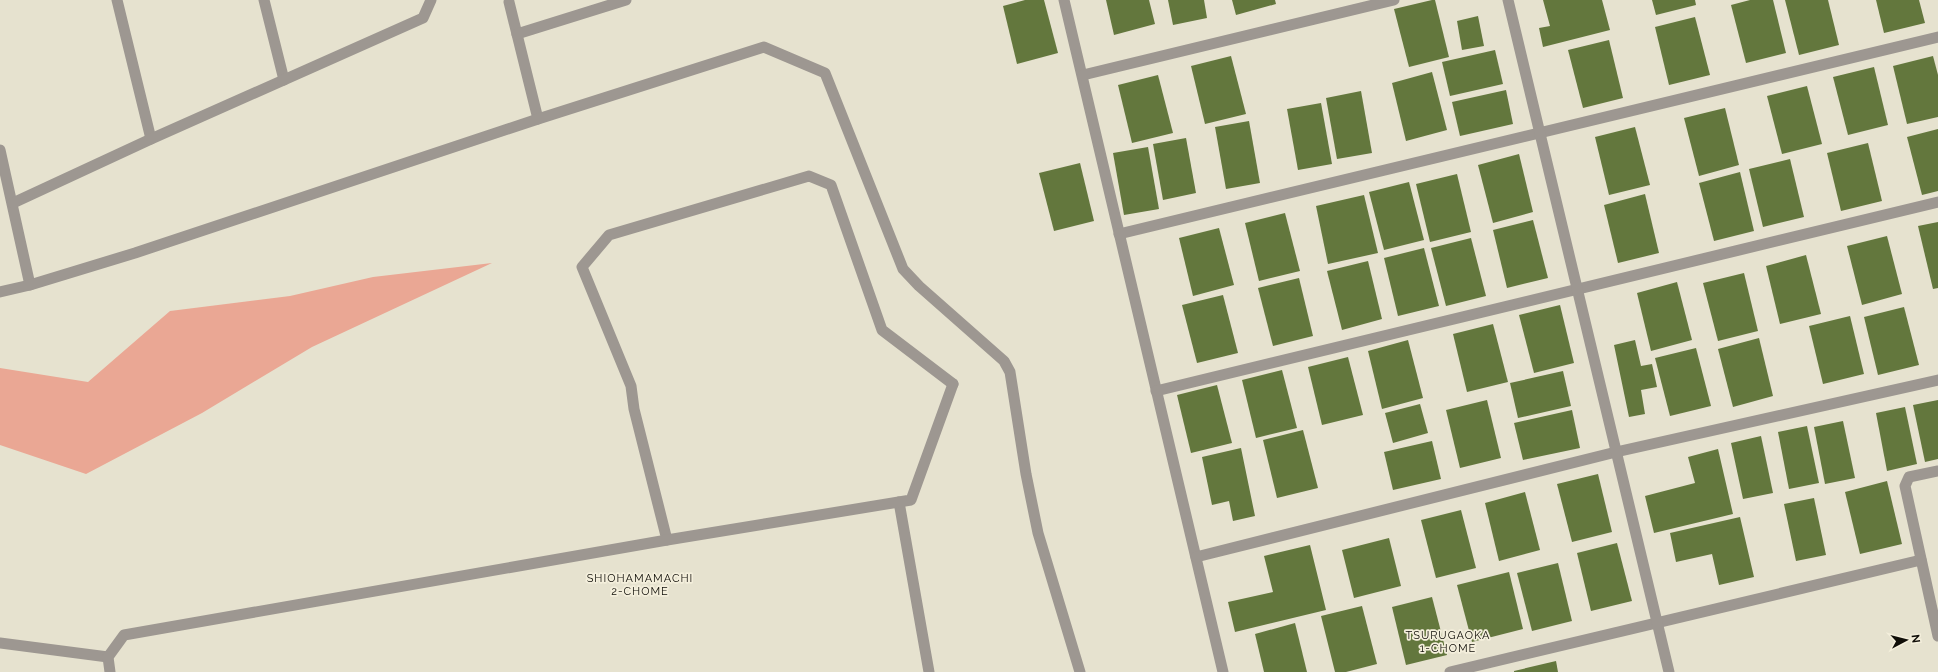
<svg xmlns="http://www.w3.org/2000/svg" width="1938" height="672" font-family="Raleway,sans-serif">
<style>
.green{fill:#eaa794}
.building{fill:#63773d}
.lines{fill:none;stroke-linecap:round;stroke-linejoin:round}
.service{stroke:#9d9791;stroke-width:11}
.minor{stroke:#9d9791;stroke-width:11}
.tertiary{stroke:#9d9791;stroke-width:11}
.labels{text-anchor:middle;stroke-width:3.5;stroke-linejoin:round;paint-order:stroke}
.neighbourhood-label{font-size:11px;letter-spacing:1px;fill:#100e08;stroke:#f4efdc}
</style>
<rect width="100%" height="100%" fill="#e6e2cf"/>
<!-- green -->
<polygon class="green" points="492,263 312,347 202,413 86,474 0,445 0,368 88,382 170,311 290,296 373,277"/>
<!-- building -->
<g class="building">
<polygon points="1025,0 1044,0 1058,53 1017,64 1003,6"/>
<polygon points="1106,0 1149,0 1155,24 1114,35"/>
<polygon points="1168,0 1204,0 1207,18 1173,25"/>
<polygon points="1232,0 1275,0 1276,4 1236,15"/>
<polygon points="1432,0 1435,0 1449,57 1409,67 1394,9"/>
<polygon points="1543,0 1602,0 1610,30 1543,47 1539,28 1550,26"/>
<polygon points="1652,0 1695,0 1696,5 1656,15"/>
<polygon points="1750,0 1773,0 1786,53 1746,63 1731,5"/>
<polygon points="1785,0 1828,0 1839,45 1799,55"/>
<polygon points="1876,0 1919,0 1925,23 1884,33"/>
<polygon points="1478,16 1484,46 1462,50 1457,21"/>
<polygon points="1695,17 1710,75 1669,85 1655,27"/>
<polygon points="1609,40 1623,98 1583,108 1568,50"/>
<polygon points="1495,50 1503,84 1450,96 1442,62"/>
<polygon points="1231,56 1246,114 1205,124 1191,66"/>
<polygon points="1933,56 1938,75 1938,117 1907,124 1893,66"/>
<polygon points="1874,67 1888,125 1848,135 1833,77"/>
<polygon points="1432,72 1447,130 1406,141 1392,83"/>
<polygon points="1158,75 1173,133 1132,143 1118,85"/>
<polygon points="1807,86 1822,144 1782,154 1767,96"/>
<polygon points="1506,90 1513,124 1460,136 1452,102"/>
<polygon points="1361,91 1372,153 1337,159 1326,98"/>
<polygon points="1321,103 1332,164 1298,170 1287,109"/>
<polygon points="1725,108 1739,165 1699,176 1684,118"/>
<polygon points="1249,121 1260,183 1226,189 1215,127"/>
<polygon points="1635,127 1650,185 1609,195 1595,137"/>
<polygon points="1938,129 1938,191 1922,195 1907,137"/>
<polygon points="1186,138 1196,193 1163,200 1153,144"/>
<polygon points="1868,143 1882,201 1841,211 1827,153"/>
<polygon points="1148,147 1159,209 1124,215 1113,153"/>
<polygon points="1519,154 1533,212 1493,223 1478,165"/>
<polygon points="1790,159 1804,217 1763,227 1749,169"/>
<polygon points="1080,163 1094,221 1054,231 1039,173"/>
<polygon points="1740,172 1754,231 1714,241 1699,183"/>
<polygon points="1457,174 1471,232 1430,242 1416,184"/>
<polygon points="1409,182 1424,240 1384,250 1369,192"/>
<polygon points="1645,194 1659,253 1618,263 1604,205"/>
<polygon points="1364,195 1378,253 1328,264 1316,206"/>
<polygon points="1285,213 1300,271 1259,281 1245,223"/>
<polygon points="1533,220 1548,278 1507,288 1493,230"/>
<polygon points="1938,222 1938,288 1933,289 1918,226"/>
<polygon points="1219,228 1234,285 1193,296 1179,238"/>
<polygon points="1887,236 1902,294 1862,305 1847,246"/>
<polygon points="1471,238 1486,296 1446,306 1431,248"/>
<polygon points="1424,248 1439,306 1398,316 1384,258"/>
<polygon points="1806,255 1821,314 1780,324 1766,266"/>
<polygon points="1368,261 1382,319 1342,330 1327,271"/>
<polygon points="1744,273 1758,331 1718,341 1703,283"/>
<polygon points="1299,278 1313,336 1273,346 1258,288"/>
<polygon points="1677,282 1692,340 1651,351 1637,293"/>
<polygon points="1223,295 1238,353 1197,363 1182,305"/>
<polygon points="1560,305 1574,363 1534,373 1519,315"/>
<polygon points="1904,307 1919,365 1878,375 1864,317"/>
<polygon points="1850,316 1864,374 1823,384 1809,326"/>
<polygon points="1493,324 1508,382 1467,392 1453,334"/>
<polygon points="1759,338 1773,396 1733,407 1718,349"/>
<polygon points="1408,340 1423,398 1382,409 1368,351"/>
<polygon points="1635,340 1641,366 1652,364 1657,387 1641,390 1645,414 1629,417 1614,345"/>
<polygon points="1696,348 1711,406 1670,416 1655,358"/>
<polygon points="1348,357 1363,415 1322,425 1308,367"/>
<polygon points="1282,370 1297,428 1256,438 1242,380"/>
<polygon points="1563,371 1571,406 1518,418 1510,383"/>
<polygon points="1217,385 1232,443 1191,453 1177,395"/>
<polygon points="1487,400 1501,458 1460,468 1446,410"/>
<polygon points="1938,400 1938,459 1925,462 1913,405"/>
<polygon points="1420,404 1428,433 1393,443 1385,413"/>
<polygon points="1905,407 1917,464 1887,471 1876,413"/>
<polygon points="1572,410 1580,448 1523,460 1514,423"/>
<polygon points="1843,421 1855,478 1825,484 1814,427"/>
<polygon points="1807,426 1819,483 1789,489 1778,432"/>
<polygon points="1303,430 1318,488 1277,498 1263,440"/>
<polygon points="1761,436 1773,493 1743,499 1731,443"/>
<polygon points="1432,441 1441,479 1393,490 1384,452"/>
<polygon points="1241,448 1255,516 1233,521 1229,501 1212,505 1202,457"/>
<polygon points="1718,449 1733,514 1654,533 1645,496 1695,483 1688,457"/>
<polygon points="1598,474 1612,532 1572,542 1557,484"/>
<polygon points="1887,481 1902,544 1860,554 1845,492"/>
<polygon points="1525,492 1540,550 1499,561 1485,503"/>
<polygon points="1814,498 1826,555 1796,561 1784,504"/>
<polygon points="1461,510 1476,568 1436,578 1421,520"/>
<polygon points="1740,517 1754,577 1719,585 1712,554 1676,562 1670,533"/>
<polygon points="1389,538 1401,586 1354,598 1342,550"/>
<polygon points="1617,543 1632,601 1591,611 1577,553"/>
<polygon points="1310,545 1326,610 1235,632 1228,602 1273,592 1264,556"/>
<polygon points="1558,563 1572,621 1532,631 1517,573"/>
<polygon points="1509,572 1523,629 1472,642 1457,585"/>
<polygon points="1432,597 1447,655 1406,665 1392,607"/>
<polygon points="1362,606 1377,664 1346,672 1335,672 1321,616"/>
<polygon points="1295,623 1307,672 1264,672 1255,634"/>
<polygon points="1556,661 1558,672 1514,672 1514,671"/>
</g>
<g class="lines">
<!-- service -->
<polyline class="service" points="667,540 634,409 631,386 582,267 609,235 809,176 831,185 882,330 953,384"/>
<!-- minor -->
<g class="minor">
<polyline points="117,0 151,139"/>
<polyline points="264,0 284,80"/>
<polyline points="1064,0 1223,672"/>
<polyline points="509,2 538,119"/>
<polyline points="517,34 626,0"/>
<polyline points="1083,75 1394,0"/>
<polyline points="0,150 30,285"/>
<polyline points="13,203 151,139 423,18 431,0"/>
<polyline points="1119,234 1938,37"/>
<polyline points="0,292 30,285 135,253 538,119 764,47 825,73 903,269 919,286 1004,361 1010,372 1026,474 1038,533 1080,672"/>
<polyline points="1156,391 1938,202"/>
<polyline points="1938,471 1909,477 1905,486 1938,636"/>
<polyline points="899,502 929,672"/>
<polyline points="1196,557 1616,452 1938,380"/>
<polyline points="0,643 108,657"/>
<polyline points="110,672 108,657 124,635 667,540 911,500 953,384"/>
<polyline points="1450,672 1921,560"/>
</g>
<!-- tertiary -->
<polyline class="tertiary" points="1508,0 1669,672"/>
</g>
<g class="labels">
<!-- neighbourhood labels -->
<g class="neighbourhood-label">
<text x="640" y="582">SHIOHAMAMACHI<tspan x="640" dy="13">2-CHOME</tspan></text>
<text x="1448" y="639">TSURUGAOKA<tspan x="1448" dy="13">1-CHOME</tspan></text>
</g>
</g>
<!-- north arrow -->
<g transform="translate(1906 640) rotate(83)" stroke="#f4efdc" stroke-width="3" paint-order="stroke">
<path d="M0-3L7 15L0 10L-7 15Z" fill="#100e08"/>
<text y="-6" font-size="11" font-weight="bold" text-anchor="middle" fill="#100e08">N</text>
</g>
</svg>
